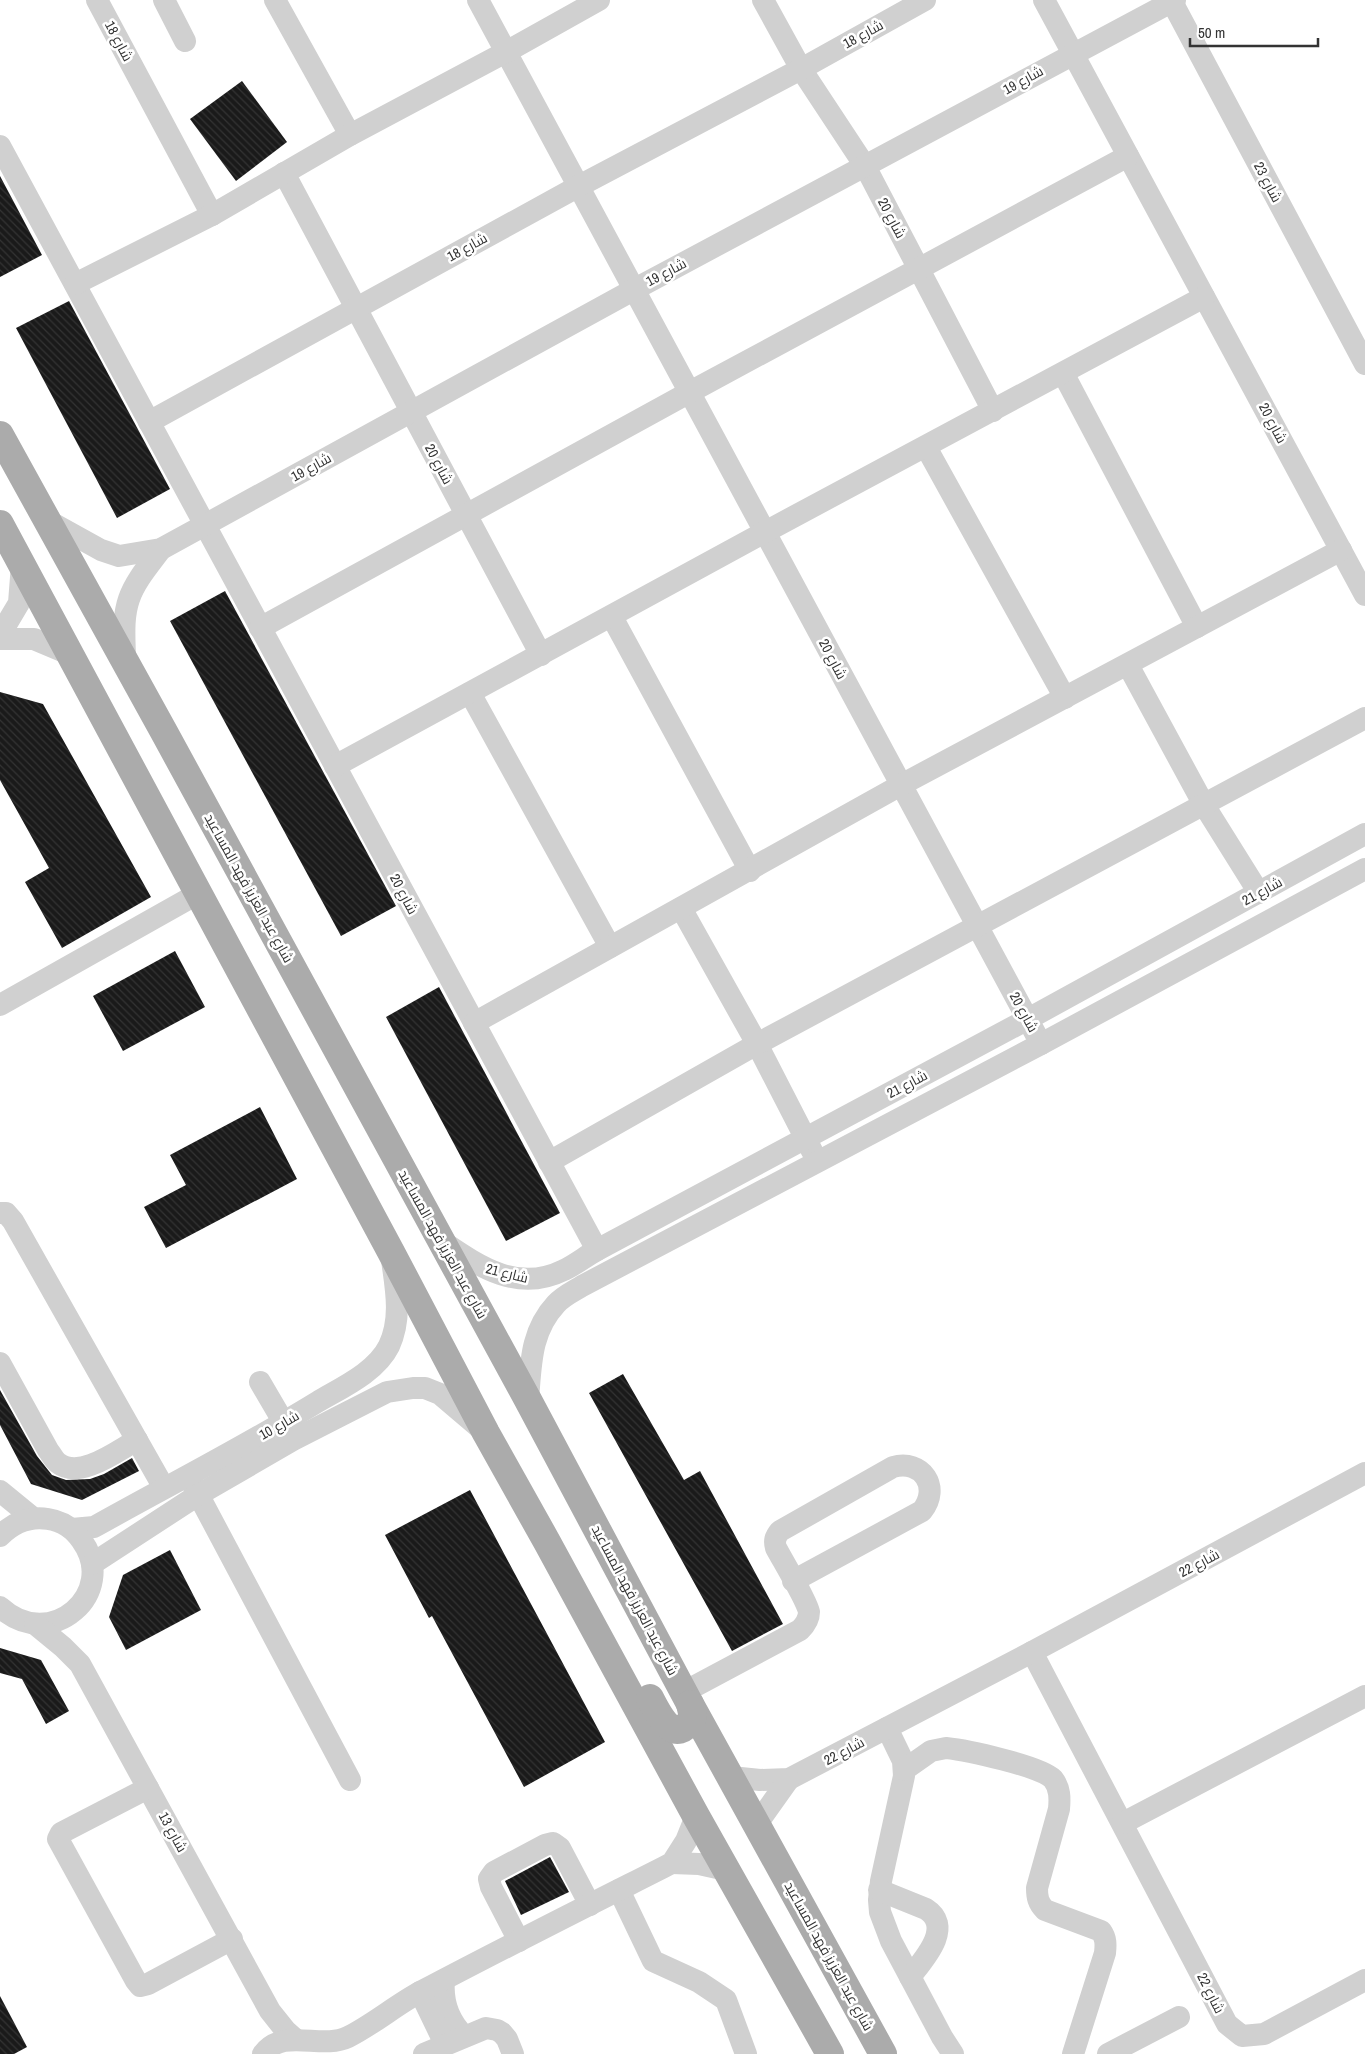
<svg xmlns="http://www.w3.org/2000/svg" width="1365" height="2054" font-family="'Archivo Narrow',Cairo,sans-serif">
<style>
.building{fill:url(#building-back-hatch)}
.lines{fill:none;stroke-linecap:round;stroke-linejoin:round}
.minor{stroke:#d0d0d0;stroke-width:22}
.major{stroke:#ababab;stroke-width:28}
.labels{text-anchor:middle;stroke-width:5;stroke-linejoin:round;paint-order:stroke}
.street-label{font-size:14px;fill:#333;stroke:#fff}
</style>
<defs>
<pattern id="building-back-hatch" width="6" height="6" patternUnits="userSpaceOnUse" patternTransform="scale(1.25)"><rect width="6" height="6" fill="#1a1a1a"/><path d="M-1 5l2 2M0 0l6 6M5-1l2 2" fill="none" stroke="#333"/></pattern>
</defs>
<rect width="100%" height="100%" fill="#fff"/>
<!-- building -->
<g class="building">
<polygon points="242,81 287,142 236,181 190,119"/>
<polygon points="0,176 42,255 0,277"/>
<polygon points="69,301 170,489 117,518 16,328"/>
<polygon points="225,591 396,906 341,936 170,621"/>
<polygon points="0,692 43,704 151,897 62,948 25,882 49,868 0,780"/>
<polygon points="175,951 205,1007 123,1051 93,996"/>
<polygon points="439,987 560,1213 506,1241 386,1017"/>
<polygon points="260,1107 297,1179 166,1248 144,1207 186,1185 170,1155"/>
<polygon points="623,1374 684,1480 700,1471 783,1624 732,1651 589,1393"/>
<polygon points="0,1390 37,1456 52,1475 66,1480 90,1479 104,1474 132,1458 139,1471 82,1500 31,1484 0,1425"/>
<polygon points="470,1490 605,1742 524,1787 432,1616 429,1618 385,1535"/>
<polygon points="170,1550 201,1610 126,1650 109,1617 123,1575"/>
<polygon points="0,1648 41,1660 69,1711 46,1724 22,1679 0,1673"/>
<polygon points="550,1857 569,1892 521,1915 505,1881"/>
<polygon points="0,1996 27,2047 14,2054 0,2054"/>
</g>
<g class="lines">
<!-- minor -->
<g class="minor">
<polyline points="97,0 212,215"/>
<polyline points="164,0 185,41"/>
<polyline points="275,0 350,135"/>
<polyline points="478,0 1041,1044"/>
<polyline points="763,0 801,69 865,166 993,411"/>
<polyline points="1044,0 1365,595"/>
<polyline points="1171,0 1365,364"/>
<polyline points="0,146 597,1250"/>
<polyline points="284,173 541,655"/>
<polyline points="75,284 212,215 350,135 506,52 599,0"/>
<polyline points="1063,373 1197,627"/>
<polyline points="149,422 579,186 801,69 925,0"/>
<polyline points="926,447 1065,698"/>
<polyline points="45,519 101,550 119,556 161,549 635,289 1175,0"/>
<polyline points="612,617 750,871"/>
<polyline points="260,628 690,392 1128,156"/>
<polyline points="0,635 19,603 22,564"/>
<polyline points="0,639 34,639 72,655"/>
<path d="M125 662C125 641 122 619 129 599 135 581 150 564 161 549"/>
<polyline points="1128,665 1204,805 1259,893"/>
<polyline points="470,693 610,947"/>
<polyline points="335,766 765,532 1204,297"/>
<polyline points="681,908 757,1044 812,1151"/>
<polyline points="0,1005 199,893"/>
<polyline points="474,1023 901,785 1341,550"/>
<polyline points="549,1162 757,1044 1365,718"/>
<polyline points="0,1213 6,1213 13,1221 164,1488"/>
<path d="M443 1242C480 1267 518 1293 564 1270 575 1265 586 1256 597 1250L1028 1019 1365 834"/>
<path d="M0 1363 48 1450C51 1454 54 1460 58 1463 80 1480 117 1451 137 1440"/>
<polyline points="260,1382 291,1435"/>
<path d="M528 1400C531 1365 530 1332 556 1304 563 1296 574 1291 582 1286L1041 1044 1365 869"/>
<polyline points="191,1481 350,1780"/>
<polyline points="0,1491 33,1518"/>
<path d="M72 1529 94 1527C169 1485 246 1446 319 1401 343 1387 376 1372 389 1346 402 1318 396 1289 392 1260"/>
<path d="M0 1536C13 1523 29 1516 48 1519 62 1521 74 1529 82 1541 119 1592 51 1654 0 1607"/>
<polyline points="92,1564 198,1495 293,1440 387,1392 413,1388 425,1388 440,1394 480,1428"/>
<polyline points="35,1624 63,1647 80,1664 270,2011 286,2031 295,2039"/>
<polyline points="1032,1652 1227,2024 1242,2036 1264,2034 1365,1980"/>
<path d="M684 1692 800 1630C805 1625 809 1620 809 1612 807 1601 783 1561 776 1548 774 1541 775 1537 780 1531L893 1467C922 1459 941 1487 922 1511L793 1581"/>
<polyline points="887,1728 903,1761 904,1776 881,1881 879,1900 880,1912 891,1941 942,2037 953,2054"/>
<path d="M904 1770 931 1751 946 1748C966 1750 1040 1766 1053 1779 1060 1788 1060 1798 1059 1809L1037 1888C1037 1897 1038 1903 1045 1910L1101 1931C1106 1938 1106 1944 1105 1953L1073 2054"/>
<polyline points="731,1777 760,1780 789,1779 1032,1652 1365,1473"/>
<polyline points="148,1788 61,1833 58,1839 136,1981 140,1986 148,1984 232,1939"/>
<polyline points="1123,1823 1365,1696"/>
<polyline points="757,1824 789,1779"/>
<polyline points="672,1863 699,1864 726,1870"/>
<polyline points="619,1890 653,1961 699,1982 726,2000 746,2054"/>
<path d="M879 1890 926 1909C954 1927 924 1959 910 1977"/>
<polyline points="519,1941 491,1887 489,1879 494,1872 545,1845 553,1843 560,1848 590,1905"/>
<path d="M444 1980C442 2002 448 2020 464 2036"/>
<polyline points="420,1992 445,2044"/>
<path d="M263 2054C283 2027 321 2050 348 2037 374 2024 397 2004 422 1991 505 1947 589 1905 672 1863L686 1841 696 1816"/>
<polyline points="424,2054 486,2028 497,2030 502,2033 507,2039 513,2054"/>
<polyline points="1108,2054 1179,2017"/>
</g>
<!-- major -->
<g class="major">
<polyline points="0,435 164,732 528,1400 690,1704 883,2054"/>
<polyline points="0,524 391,1252 486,1433 547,1542 696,1816 830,2054"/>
<path d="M650 1698C659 1716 675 1748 693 1717L690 1704"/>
</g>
</g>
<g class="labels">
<!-- street labels -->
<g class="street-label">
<text transform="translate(863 34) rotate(-29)" y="5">شارع 18</text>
<text transform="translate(119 41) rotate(62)" y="5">شارع 18</text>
<text transform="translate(1023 80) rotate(-29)" y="5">شارع 19</text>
<text transform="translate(1268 182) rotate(62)" y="5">شارع 23</text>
<text transform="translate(892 218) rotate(62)" y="5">شارع 20</text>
<text transform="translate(467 247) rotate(-29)" y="5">شارع 18</text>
<text transform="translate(666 272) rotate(-28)" y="5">شارع 19</text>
<text transform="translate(1273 423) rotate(62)" y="5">شارع 20</text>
<text transform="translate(439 464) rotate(62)" y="5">شارع 20</text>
<text transform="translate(311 467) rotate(-29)" y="5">شارع 19</text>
<text transform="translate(833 659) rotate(62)" y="5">شارع 20</text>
<text transform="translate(249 888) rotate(61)" y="5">شارع عبد العزيز فهد المساعيد</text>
<text transform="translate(1262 891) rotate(-29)" y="5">شارع 21</text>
<text transform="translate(404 894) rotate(62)" y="5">شارع 20</text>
<text transform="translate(1024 1012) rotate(61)" y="5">شارع 20</text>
<text transform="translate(907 1084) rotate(-28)" y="5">شارع 21</text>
<text transform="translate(443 1244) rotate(61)" y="5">شارع عبد العزيز فهد المساعيد</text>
<text transform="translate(507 1273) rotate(14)" y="5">شارع 21</text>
<text transform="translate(279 1425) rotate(-30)" y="5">شارع 10</text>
<text transform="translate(1199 1563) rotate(-28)" y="5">شارع 22</text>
<text transform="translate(635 1600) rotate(62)" y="5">شارع عبد العزيز فهد المساعيد</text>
<text transform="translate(844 1751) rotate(-28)" y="5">شارع 22</text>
<text transform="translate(173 1832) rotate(61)" y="5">شارع 13</text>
<text transform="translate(829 1956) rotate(61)" y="5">شارع عبد العزيز فهد المساعيد</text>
<text transform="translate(1211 1993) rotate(63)" y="5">شارع 22</text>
</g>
</g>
<!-- scale -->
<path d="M1190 38v8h128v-8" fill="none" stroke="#333333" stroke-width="2.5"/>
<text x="1198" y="38" font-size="15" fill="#333333" stroke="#ffffff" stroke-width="4" paint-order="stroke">50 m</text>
</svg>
